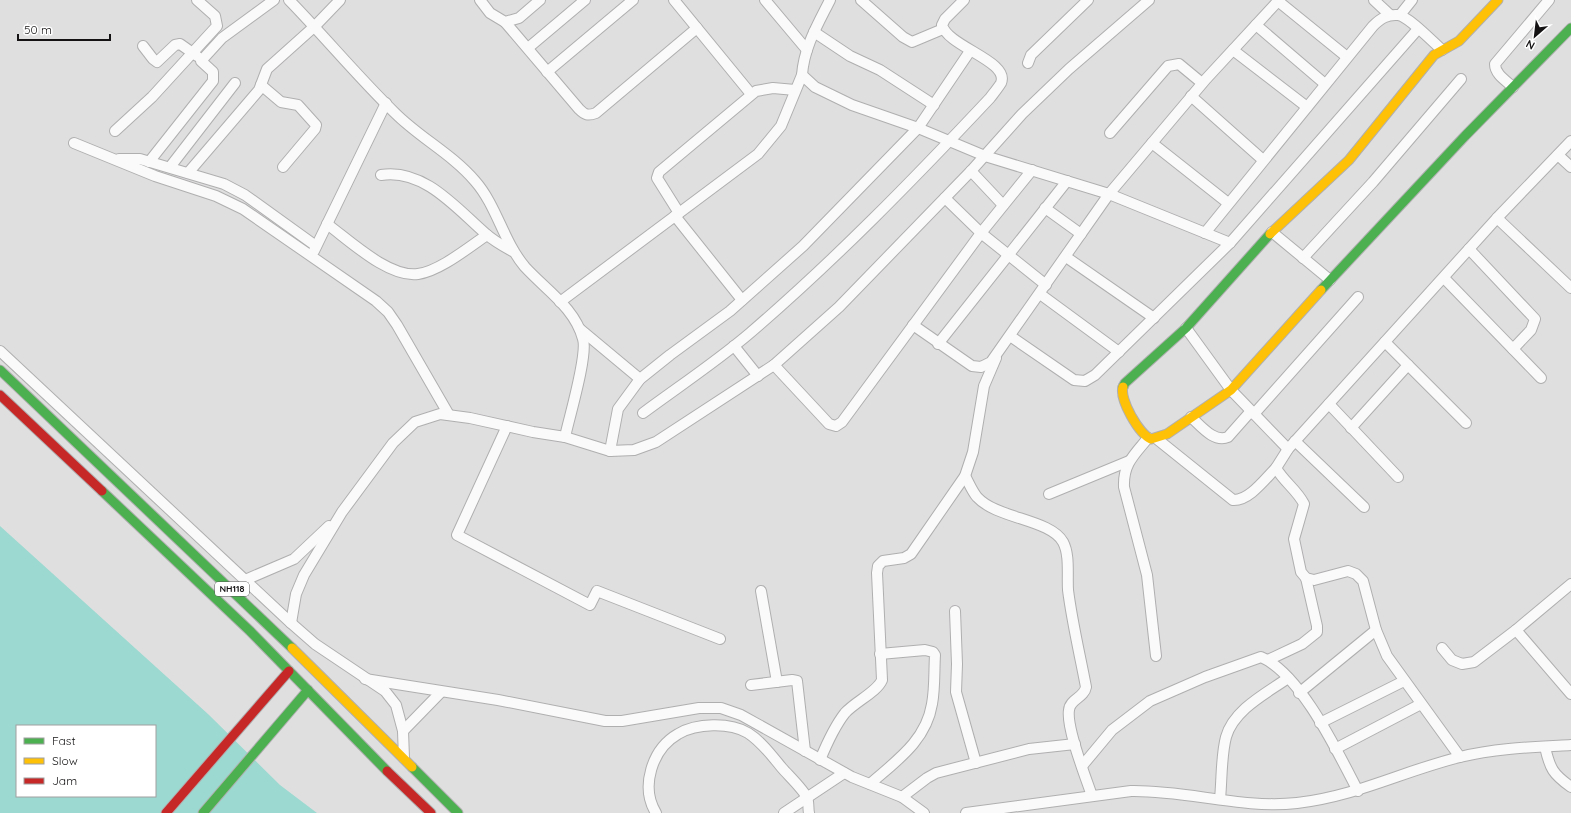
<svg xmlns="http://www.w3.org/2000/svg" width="1571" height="813" font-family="Quicksand,sans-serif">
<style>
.water{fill:#9cd9d0;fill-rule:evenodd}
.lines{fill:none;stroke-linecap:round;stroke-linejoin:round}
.street-casing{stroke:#b0afb0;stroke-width:12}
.fast-casing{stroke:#b0afb0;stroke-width:11}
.slow-casing{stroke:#b0afb0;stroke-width:11}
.jam-casing{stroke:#b0afb0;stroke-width:11}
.street{stroke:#fafafa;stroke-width:10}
.fast{stroke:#4caf50;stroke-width:9}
.slow{stroke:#ffc107;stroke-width:9}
.jam{stroke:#c62828;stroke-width:9}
.labels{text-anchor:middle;stroke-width:4;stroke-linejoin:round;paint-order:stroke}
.shield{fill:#fff;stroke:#5a595a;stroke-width:1}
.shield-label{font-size:9px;font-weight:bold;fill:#141213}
</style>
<rect width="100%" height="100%" fill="#e0dfe0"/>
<!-- water -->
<path class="water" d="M0 526 208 714 280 785 317 813H0ZM17 726H155V796H17Z"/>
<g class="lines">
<!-- street casing -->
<g class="street-casing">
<g id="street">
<path d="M289 0C325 37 358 77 395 113 420 138 452 154 475 181 497 206 503 241 525 267 546 290 575 308 583 339 588 355 569 418 565 437"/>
<polyline points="480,0 490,13 505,22 519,18 540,0"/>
<polyline points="674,0 751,94"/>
<polyline points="765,0 807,50"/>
<path d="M830 0C818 24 804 47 802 75L815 87 852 105 918 128 985 156 1109 194 1230 243"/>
<polyline points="861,0 903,37 912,42 943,29"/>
<polyline points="1374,0 1390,15"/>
<polyline points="1278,1 1347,57"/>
<polyline points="1400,15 1412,0"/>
<path d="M505 22 579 109C585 115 588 116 596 113L697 28"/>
<polyline points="1256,25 1325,84"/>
<polyline points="814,32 850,56 880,70 934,105"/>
<polyline points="143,46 153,59 157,62 175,45 180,44 197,56"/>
<polyline points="528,48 585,0"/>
<polyline points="1233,50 1307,107"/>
<polyline points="1028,63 1031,55 1088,0"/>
<polyline points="547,72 633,0"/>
<polyline points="261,85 281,102 298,105 316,125 315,129 283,167"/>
<path d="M1513 87C1505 80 1495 74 1495 64L1549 0"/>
<polyline points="1191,96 1263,160"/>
<polyline points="115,131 152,97 217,26 215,16 197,0"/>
<polyline points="1110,133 1168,66 1179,64 1202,83"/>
<polyline points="74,143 155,176 216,196 243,209 376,301 388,312 397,325 449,415"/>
<polyline points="1152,143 1228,203"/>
<polyline points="1558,155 1571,167"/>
<polyline points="119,159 140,159 224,184 245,195 316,246"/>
<polyline points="149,162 213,81 213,72 201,61 222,38 274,0"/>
<polyline points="170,167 235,83"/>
<polyline points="971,171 1003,205"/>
<polyline points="188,173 259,90 267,69 315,26 340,0"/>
<path d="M381 175C424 168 457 209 486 234 494 241 503 246 512 251"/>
<polyline points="945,198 981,233 1046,285"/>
<polyline points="1045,208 1081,234"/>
<polyline points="679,213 657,178 659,172 756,91 773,88 795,90"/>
<polyline points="675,216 742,300"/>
<polyline points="1497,218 1571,288"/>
<path d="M327 224C350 241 389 278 418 274 440 271 469 247 487 235"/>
<polyline points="1272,232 1330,280"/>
<path d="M1205 233 1373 26C1380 19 1387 14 1398 15 1408 16 1433 42 1442 50"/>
<polyline points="1469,249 1535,319 1531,330 1513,349"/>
<polyline points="314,251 386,103"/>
<polyline points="1066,257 1154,318"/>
<polyline points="1303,258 1373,182 1461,79"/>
<polyline points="1444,278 1541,378"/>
<polyline points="1040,294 1119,352"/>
<polyline points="560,302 758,154 781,126 802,75"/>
<polyline points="913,325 972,366 981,367 991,362 1109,194 1206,79 1279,0"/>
<polyline points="1186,328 1231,390 1288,449"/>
<polyline points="580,329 640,379"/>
<polyline points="1010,336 1074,380 1085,381 1095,375 1230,243 1418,29"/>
<polyline points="1385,342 1466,423"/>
<polyline points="938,344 1067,181"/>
<polyline points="734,346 758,376"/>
<polyline points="0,351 291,623 315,644 385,691 396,705 403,731 404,758"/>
<polyline points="774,365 829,424 836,426 842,422 981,233 1032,170"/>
<polyline points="1329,404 1398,477"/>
<path d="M643 413C678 387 716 362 750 333 835 260 913 180 990 98 993 94 998 88 1001 83 1010 61 948 47 942 25L945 19 964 0"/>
<polyline points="1254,414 1358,297"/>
<path d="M1191 417C1201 426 1214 443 1228 437L1251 411"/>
<polyline points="507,426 457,535 590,605 597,591 720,639"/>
<polyline points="1351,428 1408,365"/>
<path d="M1148 438C1134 455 1123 464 1124 487L1147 575 1156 656"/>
<path d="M1157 439 1233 500C1249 501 1265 479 1276 468"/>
<polyline points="1295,441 1364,507"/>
<polyline points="610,451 618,409 640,379 670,355 730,311 803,246 918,128 970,51"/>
<path d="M965 476C969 483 972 491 977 497 997 519 1050 519 1063 542 1070 555 1067 575 1068 590 1072 622 1080 655 1086 687 1084 698 1070 699 1069 710 1066 728 1086 778 1092 796"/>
<polyline points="1049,494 1129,461"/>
<polyline points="245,580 294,559 329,526"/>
<polyline points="761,591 777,682"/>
<polyline points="955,611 957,664 956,692 976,763"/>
<polyline points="291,623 296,594 304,575 342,512 393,443 415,422 440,414 470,418 533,432 565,437 610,451 634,450 656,442 774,365 839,307 971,171 1022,114 1069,69 1149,0"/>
<polyline points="1516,630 1571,694"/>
<polyline points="1442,648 1452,660 1462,664 1474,662 1516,630 1571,584"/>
<polyline points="1268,660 1302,644 1317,632 1317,626 1306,578"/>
<polyline points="365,679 498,700 605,721 622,721 699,708 721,708 741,715 852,777 902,797 924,813"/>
<polyline points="751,685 792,680 797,681 805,751"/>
<polyline points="1299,693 1376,630"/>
<polyline points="1320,723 1404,681"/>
<polyline points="403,731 441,692"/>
<path d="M1545 747C1550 769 1553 774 1571 787"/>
<polyline points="1335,749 1421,704"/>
<path d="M1460 757 1387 656 1376 630 1363 581 1356 574 1348 571 1314 580 1306 578 1301 572 1294 539 1304 504C1297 490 1284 482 1276 468L1288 449 1497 218 1571 141"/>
<path d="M820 760C827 743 834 727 845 713 856 701 877 692 882 680L877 573 878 566 883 561 904 558 911 554 965 476 973 452 984 386 996 358"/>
<path d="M1082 766 1112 730 1150 701 1205 677 1261 657C1301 674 1338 753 1358 791"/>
<path d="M870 784C896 761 926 741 932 704 935 688 934 671 935 655L933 652 925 650 880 654"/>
<polyline points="902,797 927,778 936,773 1029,749 1075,744"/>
<path d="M1220 799C1222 779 1221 756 1226 737 1234 709 1267 693 1288 678"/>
<path d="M656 813C640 787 652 749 678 734 696 723 730 722 748 733 762 742 772 756 782 768 788 775 804 790 807 798 809 802 808 809 809 813"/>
<polyline points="784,813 844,773"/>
<path d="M966 813 1131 791C1187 790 1241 809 1297 803 1357 796 1403 771 1460 757 1496 748 1534 747 1571 745"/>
</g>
</g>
<!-- fast casing -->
<g class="fast-casing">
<g id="fast">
<polyline points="1321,290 1465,136 1571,28"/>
<polyline points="0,370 292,648"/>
<polyline points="1123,387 1125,383 1186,328 1270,234"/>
<polyline points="102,491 250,631 387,771"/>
<polyline points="412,767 458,813"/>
<polyline points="203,813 308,690"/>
</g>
</g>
<!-- slow casing -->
<g class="slow-casing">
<g id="slow">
<polyline points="1270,234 1349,160 1434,55 1459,41 1498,0"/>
<path d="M1123 387C1119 399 1139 434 1151 439L1167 434 1231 390 1321 290"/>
<polyline points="292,648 412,767"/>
</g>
</g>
<!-- jam casing -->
<g class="jam-casing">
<g id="jam">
<polyline points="0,395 102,491"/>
<polyline points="387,771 431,813"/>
<polyline points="166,813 289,671"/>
</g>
</g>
<!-- street -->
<use href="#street" class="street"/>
<!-- fast -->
<use href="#fast" class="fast"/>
<!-- slow -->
<use href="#slow" class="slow"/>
<!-- jam -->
<use href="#jam" class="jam"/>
</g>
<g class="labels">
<!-- shield labels -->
<rect class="shield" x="215" y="582" width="34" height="14" rx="3"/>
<g class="shield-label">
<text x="232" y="592">NH118</text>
</g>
</g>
<!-- legend -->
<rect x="16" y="725" width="140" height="72" fill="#ffffff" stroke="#a1a0a1"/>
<rect x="24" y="738" width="20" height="6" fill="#4caf50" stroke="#a1a0a1"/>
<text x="52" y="745" font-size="12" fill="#141213">Fast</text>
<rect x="24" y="758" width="20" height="6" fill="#ffc107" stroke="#a1a0a1"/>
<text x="52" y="765" font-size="12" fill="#141213">Slow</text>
<rect x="24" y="778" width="20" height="6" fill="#c62828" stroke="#a1a0a1"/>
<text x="52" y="785" font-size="12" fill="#141213">Jam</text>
<!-- north arrow -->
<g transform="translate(1535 36) rotate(208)" stroke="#ffffff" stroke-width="3" paint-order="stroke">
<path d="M0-3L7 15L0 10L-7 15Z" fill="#141213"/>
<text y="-6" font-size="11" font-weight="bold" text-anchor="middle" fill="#141213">N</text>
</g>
<!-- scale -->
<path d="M18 34v6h92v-6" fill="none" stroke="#141213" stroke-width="2"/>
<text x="24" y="34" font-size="12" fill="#141213" stroke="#ffffff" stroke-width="3" paint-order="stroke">50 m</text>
</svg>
